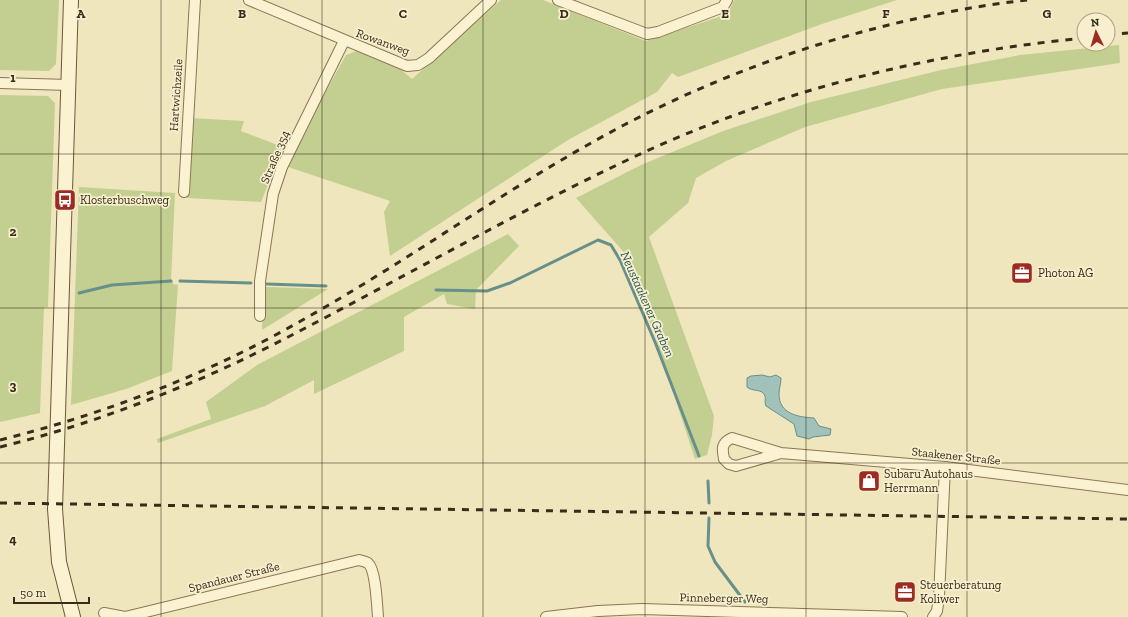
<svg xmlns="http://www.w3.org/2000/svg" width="1128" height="617" font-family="'Zilla Slab',serif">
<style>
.green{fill:#c2cf91}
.water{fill:#a1c2bb;stroke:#68908a}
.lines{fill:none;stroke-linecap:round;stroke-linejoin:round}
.stream{stroke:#68908a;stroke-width:3}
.street-casing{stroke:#8a7655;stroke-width:12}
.secondary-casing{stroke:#6b5739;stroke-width:16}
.street{stroke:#fbf2d1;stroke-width:10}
.secondary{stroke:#fbf2d1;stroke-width:14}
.rail{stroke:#382c1b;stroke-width:3;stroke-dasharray:7 7;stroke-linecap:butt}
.grid{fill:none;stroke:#382c1b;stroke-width:1;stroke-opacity:0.55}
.labels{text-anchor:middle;stroke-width:3.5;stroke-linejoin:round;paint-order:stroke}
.street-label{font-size:12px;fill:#382c1b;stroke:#f7efcd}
.poi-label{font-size:12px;fill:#382c1b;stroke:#f7efcd;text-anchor:start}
.water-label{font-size:13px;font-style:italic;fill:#295759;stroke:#f7efcd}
.grid-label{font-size:13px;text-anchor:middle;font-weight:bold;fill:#382c1b;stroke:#f7efcd;stroke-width:3.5;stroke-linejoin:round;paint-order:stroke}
</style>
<rect width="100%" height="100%" fill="#f0e6bd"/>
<!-- green -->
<g class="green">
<polygon points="0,0 59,0 56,64 49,71 0,70"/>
<polygon points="501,0 543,0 646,41 728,14 734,0 897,0 822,24 678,77 672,73 657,92 568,140 390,256 384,212 390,201 288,167 310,120 346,55 356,51 400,69 412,79"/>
<polygon points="1119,45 1120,63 942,89 805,127 726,161 696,178 688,203 649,237 714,416 712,435 707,455 695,459 629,258 576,198 641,165 723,131 811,102 941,70 1020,55"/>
<polygon points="0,95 48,96 55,103 48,307 44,308 40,413 0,422"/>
<polygon points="191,118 244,121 241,131 283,147 261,202 187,198"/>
<polygon points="79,187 175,193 171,281 173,281 173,284 178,285 172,371 126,389 71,405"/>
<polygon points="508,234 519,246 476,290 475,309 447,304 444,294 404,317 404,351 314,394 314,380 265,406 158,443 157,439 211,419 206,402 257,365"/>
<polygon points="266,287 328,289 262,330 263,304"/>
</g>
<!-- water -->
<path class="water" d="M762 375 770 377 776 375 781 378C781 384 779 388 779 394 779 414 798 417 814 418L819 426 831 429 830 435 813 437 809 439 797 436 794 424 766 406C764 402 766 399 765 396 762 388 752 392 747 387V378L751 376Z"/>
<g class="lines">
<!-- stream -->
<g class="stream">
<polyline points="180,281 251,283"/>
<polyline points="267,284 326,286"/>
<polyline points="436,290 487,291 510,283 598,240 611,245 620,260 655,342 699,456"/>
<polyline points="79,293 112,285 171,281"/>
<polyline points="708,481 709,503"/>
<polyline points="709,518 708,546 715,562 745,602"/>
</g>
<!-- street casing -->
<g class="street-casing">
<g id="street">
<polyline points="249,0 407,66 418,65 429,58 491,0"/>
<polyline points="558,0 647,34 658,32 723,7 727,0"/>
<polyline points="0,83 69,85"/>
<polyline points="184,192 195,0"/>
<polyline points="260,316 260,281 273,194 282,167 344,41"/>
<path d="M781 453 736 466 729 464 724 459C722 449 721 443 732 438L781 453 945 467 1128 490"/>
<path d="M104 613 125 617 359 560C362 561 365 561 368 563 376 570 377 606 378 617"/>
<polyline points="546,617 598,611 642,609 902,617"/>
<polyline points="933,617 937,611 939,597 945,467"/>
</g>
</g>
<!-- secondary casing -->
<g class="secondary-casing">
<polyline id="secondary" points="71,0 55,509 59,562 73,617"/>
</g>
<!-- street -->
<use href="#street" class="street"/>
<!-- secondary -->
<use href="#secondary" class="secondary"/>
<!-- rail -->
<g class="rail">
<polyline points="1108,35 1128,33"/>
<path d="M0 440C104 414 206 375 299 322 410 260 512 184 624 125 748 60 888 16 1027 0"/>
<path d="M0 447C61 432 120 412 178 388 241 363 302 330 362 298 454 249 544 199 638 155 778 90 931 53 1084 38"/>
<polyline points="0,503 1128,519"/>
</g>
</g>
<!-- grid -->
<path class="grid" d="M161 0V617M322 0V617M483 0V617M645 0V617M806 0V617M967 0V617M0 154H1128M0 308H1128M0 463H1128"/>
<!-- icons -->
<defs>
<g id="bus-square" transform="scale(1.15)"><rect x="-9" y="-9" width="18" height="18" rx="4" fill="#9c2c21" stroke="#f7efcd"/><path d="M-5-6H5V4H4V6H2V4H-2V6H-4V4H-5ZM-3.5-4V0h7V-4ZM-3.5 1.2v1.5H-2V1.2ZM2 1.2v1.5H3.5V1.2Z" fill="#fff"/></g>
<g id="office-square" transform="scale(1.15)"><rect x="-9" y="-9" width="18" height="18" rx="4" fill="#9c2c21" stroke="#f7efcd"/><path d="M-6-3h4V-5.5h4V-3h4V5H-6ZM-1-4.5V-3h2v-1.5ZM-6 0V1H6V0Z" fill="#fff"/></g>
<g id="shop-square" transform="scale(1.15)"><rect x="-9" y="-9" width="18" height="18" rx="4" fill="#9c2c21" stroke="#f7efcd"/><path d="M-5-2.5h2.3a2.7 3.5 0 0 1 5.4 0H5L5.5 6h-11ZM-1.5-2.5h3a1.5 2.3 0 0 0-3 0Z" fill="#fff"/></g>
</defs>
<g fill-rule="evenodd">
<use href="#bus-square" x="65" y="200"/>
<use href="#office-square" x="1022" y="273"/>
<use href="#shop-square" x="869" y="481"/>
<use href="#office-square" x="905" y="592"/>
</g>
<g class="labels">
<!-- street labels -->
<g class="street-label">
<text transform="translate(383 42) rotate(20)" y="4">Rowanweg</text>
<text transform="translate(176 95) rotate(-86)" y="4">Hartwichzeile</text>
<text transform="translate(275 157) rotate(-67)" y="4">Straße 354</text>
<text transform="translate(956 456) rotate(6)" y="4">Staakener Straße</text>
<text transform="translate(234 577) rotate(-14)" y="4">Spandauer Straße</text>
<text transform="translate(724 598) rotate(1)" y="4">Pinneberger Weg</text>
</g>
<!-- poi labels -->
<g class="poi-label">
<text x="80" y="204">Klosterbuschweg</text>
<text x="1038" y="277">Photon AG</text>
<text x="884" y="478">Subaru Autohaus<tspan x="884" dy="14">Herrmann</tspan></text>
<text x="920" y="589">Steuerberatung<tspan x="920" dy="14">Koliwer</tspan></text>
</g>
<!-- water labels -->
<g class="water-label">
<text transform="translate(648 304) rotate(66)" y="5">Neustaakener Graben</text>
</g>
</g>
<g class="grid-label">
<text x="81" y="18">A</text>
<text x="242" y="18">B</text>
<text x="403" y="18">C</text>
<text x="564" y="18">D</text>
<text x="725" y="18">E</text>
<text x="886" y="18">F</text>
<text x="1047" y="18">G</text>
<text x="13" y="82">1</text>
<text x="13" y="236">2</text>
<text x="13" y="390">3</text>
<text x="13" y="544">4</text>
</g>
<!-- north arrow -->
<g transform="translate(1096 32) rotate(355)"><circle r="19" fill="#f7efcd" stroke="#aba186"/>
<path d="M0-3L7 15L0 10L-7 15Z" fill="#9c2c21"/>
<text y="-6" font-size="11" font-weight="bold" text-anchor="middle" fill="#382c1b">N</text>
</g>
<!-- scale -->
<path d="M14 597v6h75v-6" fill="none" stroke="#382c1b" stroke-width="2"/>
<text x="20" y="597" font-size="12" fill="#382c1b" stroke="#f7efcd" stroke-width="3" paint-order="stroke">50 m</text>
</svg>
